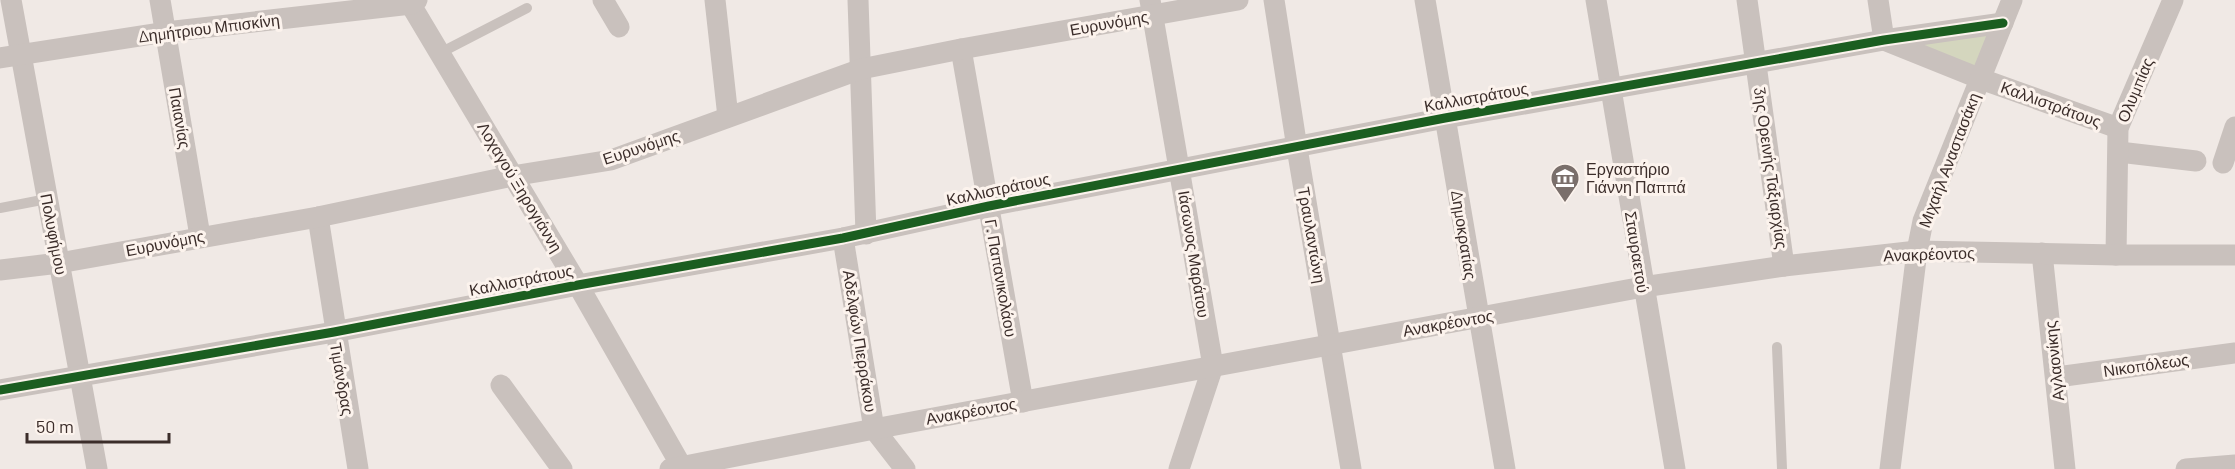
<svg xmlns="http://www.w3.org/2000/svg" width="2235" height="469" font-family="Barlow,sans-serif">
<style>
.green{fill:#d4d6be}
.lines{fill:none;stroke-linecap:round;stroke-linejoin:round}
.service{stroke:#c9c1bd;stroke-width:10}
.minor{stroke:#c9c1bd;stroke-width:21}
.cycleway-casing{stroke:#fcf3ed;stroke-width:13}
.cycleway{stroke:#1b5e20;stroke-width:9}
.labels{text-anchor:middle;stroke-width:6;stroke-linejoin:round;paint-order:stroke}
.street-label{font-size:16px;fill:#3b2d2a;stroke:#fcf3ed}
.poi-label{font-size:16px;fill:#3b2d2a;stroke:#fcf3ed;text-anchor:start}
</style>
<rect width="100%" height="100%" fill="#f0e9e5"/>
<!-- green -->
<polygon class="green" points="1996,29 1977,71 1902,42"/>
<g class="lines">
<!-- service -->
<g class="service">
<polyline points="440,53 527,8"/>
<polyline points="0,208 47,199"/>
<polyline points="1777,347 1782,469"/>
</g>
<!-- minor -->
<g class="minor">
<polyline points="11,0 97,469"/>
<polyline points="160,0 200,236"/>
<polyline points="408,0 578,285 683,469"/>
<polyline points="603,0 619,27"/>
<polyline points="715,0 728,117"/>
<polyline points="858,0 866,234"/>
<polyline points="1150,0 1213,366 1179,469"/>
<polyline points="1274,0 1297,148 1351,469"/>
<polyline points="1425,0 1505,469"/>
<polyline points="1596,0 1675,469"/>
<polyline points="1747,0 1784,266"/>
<polyline points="1878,0 1884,40 1981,79 2118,128"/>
<polyline points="961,49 1023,402"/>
<polyline points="0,58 166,32 411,4 417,0"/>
<polyline points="2119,152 2196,161"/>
<polyline points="2223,163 2235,127"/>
<polyline points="318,217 358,469"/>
<polyline points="843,238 874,429 905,469"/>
<polyline points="2042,253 2065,469"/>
<polyline points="2116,255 2118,128 2173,0"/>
<polyline points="0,270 59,263 318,217 512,176 611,160 861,69 961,49 1238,0"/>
<polyline points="2057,377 2235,353"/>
<polyline points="501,385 562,469"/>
<polyline points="0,390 334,332 578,285 843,238 989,206 1445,118 1884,40 2003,23"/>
<polyline points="670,469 874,429 1643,287 1784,266 1917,251 2116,255 2235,255"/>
<polyline points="1890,469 1917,251 1923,221 2012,0"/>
<polyline points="2186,469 2235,465"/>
</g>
<!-- cycleway casing -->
<g class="cycleway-casing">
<polyline id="cycleway" points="0,390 334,332 578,285 843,238 989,206 1445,118 1884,40 2003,23"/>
</g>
<!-- cycleway -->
<use href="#cycleway" class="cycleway"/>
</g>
<!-- icons -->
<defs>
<g id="museum-pin" transform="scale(1.5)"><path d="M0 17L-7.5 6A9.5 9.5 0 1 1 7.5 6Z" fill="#7a6f6b" stroke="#fcf3ed"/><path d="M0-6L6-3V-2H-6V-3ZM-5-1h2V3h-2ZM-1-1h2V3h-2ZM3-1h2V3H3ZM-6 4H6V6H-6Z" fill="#fff"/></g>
</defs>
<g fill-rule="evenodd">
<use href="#museum-pin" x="1565" y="178"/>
</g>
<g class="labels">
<!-- street labels -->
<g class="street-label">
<text transform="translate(1109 23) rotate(-10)" y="6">Ευρυνόμης</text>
<text transform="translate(209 28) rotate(-7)" y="6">Δημήτριου Μπισκίνη</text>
<text transform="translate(2135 90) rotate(-67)" y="6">Ολυμπίας</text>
<text transform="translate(1476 97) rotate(-10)" y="6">Καλλιστράτους</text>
<text transform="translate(2051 104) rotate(20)" y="6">Καλλιστράτους</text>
<text transform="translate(180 118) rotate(80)" y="6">Παιανίας</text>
<text transform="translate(641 147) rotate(-18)" y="6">Ευρυνόμης</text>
<text transform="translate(1949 160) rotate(-69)" y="6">Μιχαήλ Αναστασάκη</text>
<text transform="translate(1771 168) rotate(82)" y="6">3ης Ορεινής Ταξιαρχίας</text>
<text transform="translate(520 187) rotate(59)" y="6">Λοχαγού Ξηρογιάννη</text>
<text transform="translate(998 189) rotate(-12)" y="6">Καλλιστράτους</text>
<text transform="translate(54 234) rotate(79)" y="6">Πολυφήμου</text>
<text transform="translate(1312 235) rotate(80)" y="6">Τραυλαντώνη</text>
<text transform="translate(1464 235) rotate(81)" y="6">Δημοκρατίας</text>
<text transform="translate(165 243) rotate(-11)" y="6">Ευρυνόμης</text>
<text transform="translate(1637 252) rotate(81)" y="6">Σταυραετού</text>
<text transform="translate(1194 254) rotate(81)" y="6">Ιάσωνος Μαράτου</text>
<text transform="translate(1929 254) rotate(-2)" y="6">Ανακρέοντος</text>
<text transform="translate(1001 278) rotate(80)" y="6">Γ. Παπανικολάου</text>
<text transform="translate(521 280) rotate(-11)" y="6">Καλλιστράτους</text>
<text transform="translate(1448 323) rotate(-10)" y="6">Ανακρέοντος</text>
<text transform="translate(860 341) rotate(81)" y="6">Αδελφών Πιερράκου</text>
<text transform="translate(2054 361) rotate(-96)" y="6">Αγλαονίκης</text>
<text transform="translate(2146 365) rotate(-8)" y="6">Νικοπόλεως</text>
<text transform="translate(342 379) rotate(80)" y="6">Τιμάνδρας</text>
<text transform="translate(971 411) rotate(-10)" y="6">Ανακρέοντος</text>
</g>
<!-- poi labels -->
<g class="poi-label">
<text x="1586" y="175">Εργαστήριο<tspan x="1586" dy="18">Γιάννη Παππά</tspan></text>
</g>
</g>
<!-- scale -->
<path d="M27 433v9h142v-9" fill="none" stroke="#3b2d2a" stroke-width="3"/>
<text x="36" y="433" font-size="18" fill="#3b2d2a" stroke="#fcf3ed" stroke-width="4.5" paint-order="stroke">50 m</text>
</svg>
